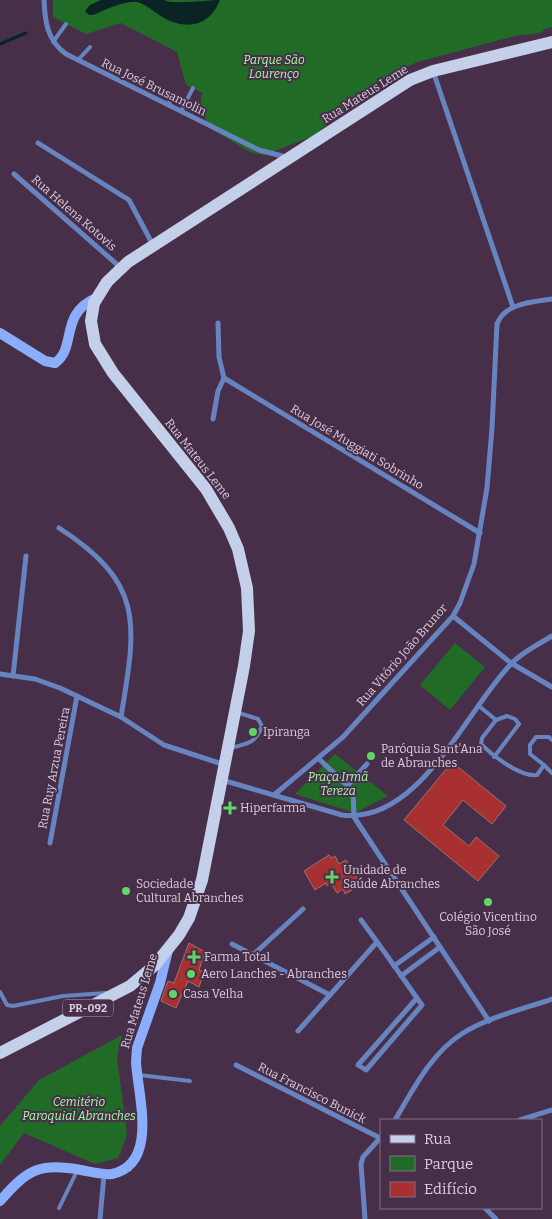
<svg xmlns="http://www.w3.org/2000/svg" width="552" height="1219" font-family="Bitter,serif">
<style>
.green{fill:#206c26}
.water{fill:#0a2426}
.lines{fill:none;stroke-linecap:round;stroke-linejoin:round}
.stream{stroke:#0a2426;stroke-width:3}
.building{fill:#a83031;stroke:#9c716d}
.lane{stroke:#6784c0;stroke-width:4}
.street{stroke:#6784c0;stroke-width:5}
.secondary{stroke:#8aaefb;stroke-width:10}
.primary{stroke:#c4d0e9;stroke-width:12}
.poi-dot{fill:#63d468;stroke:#472f49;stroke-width:2}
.labels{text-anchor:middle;stroke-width:4;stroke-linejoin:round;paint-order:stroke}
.shield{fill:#472f49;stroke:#af9db1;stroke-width:1}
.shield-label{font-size:11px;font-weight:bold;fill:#dcccdd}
.park-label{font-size:12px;font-style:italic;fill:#a3ffa4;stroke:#472f49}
.street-label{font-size:12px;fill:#dcccdd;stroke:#472f49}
.poi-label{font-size:12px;fill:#dcccdd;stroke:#472f49;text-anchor:start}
</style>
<rect width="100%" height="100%" fill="#472f49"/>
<!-- green -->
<g class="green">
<polygon points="53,0 552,0 552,27 545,29 541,33 515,36 417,62 385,78 313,136 264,155 250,152 211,129 201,112 201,97 203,93 186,85 177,52 121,23 86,34 53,17"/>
<polygon points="455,643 485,667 450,710 420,685"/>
<polygon points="335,754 388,796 355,813 295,794"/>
<polygon points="122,1035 117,1057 127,1135 118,1158 95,1164 24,1133 0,1165 0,1126 39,1080"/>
</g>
<!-- water -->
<path class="water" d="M101 0H164C173 5 207 0 220 0 211 25 187 31 164 18 155 13 147 5 137 2 125 0 105 10 93 15H89L85 11 90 5Z"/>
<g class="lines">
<!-- stream -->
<polyline class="stream" points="0,44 26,33"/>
</g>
<!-- building -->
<g class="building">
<polygon points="452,762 506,806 492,824 463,800 443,825 469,846 476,837 499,856 478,881 404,820"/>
<polygon points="329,855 331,858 335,856 339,864 346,860 361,885 345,894 343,889 337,893 331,883 327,886 326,883 315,890 304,871"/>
<polygon points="189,943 205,952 199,970 204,972 199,987 188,981 176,1008 161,1001 168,981 174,983"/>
</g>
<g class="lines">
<!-- lane -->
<g class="lane">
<polyline points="53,42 66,24"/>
<polyline points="78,60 90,47"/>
<polyline points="169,94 170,106"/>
<polyline points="181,111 193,88"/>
<path d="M479 706 496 720 482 738 481 744C493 756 520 777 537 775L544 765 530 754V745L536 737H549L552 740"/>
<path d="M231 748C248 743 255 744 262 726L258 719 236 712"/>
<polyline points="494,757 519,724 515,719 507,716 496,720"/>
<polyline points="544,765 552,773"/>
<polyline points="0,992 7,1005 13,1006 63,996 106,993"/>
<polyline points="139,1075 190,1081"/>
<polyline points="59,1208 77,1171"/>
</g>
<!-- street -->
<g class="street">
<path d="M44 0C45 22 47 40 66 54L259 150 286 157"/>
<polyline points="433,71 513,307"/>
<polyline points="38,143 129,200 153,245"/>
<polyline points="14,174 120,267"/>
<polyline points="224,378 480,533"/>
<polyline points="213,419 218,391 224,378 219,357 218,323"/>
<path d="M59 528C146 584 136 625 121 717"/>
<polyline points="453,616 511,663 552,687"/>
<polyline points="0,674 35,679 60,688 121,717 164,745 225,765"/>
<polyline points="13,676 26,556"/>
<polyline points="319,759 353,791 354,817"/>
<path d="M222 780 342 815C419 825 466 710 511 664 522 652 539 644 552 636"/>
<polyline points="347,786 367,764"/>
<path d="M274 795 343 737 453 616 460 603 474 564 487 488 492 428 497 324C505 303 532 302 552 299"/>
<polyline points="354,817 489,1021"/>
<polyline points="50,843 77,696"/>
<path d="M361 920C382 948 402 977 422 1005L366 1070 358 1065 417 998"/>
<polyline points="232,944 330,995"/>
<polyline points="253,955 303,909"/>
<polyline points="394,966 434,937"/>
<polyline points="401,976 440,947"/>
<polyline points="298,1031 377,942"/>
<polyline points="236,1065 380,1138"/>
<path d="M395 1120C413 1090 431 1053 463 1033 489 1017 523 1009 552 999"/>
<polyline points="520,1120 552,1110"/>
<polyline points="485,1208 496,1219"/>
<polyline points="100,1219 104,1175"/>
<polyline points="365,1219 361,1164 363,1157 381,1137"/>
</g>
<!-- secondary -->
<g class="secondary">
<path d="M0 333 45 361 55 363C77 348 59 314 96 298"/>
<path d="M0 1201C27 1170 39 1162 81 1170 91 1172 101 1175 112 1174 159 1164 138 1096 136 1062L137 1048 160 983 168 950"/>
</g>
<!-- primary -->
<polyline class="primary" points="0,1053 130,986 155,965 179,935 189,918 202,880 244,666 249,631 247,588 238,549 229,528 206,489 113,373 95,344 91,321 94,303 107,282 128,262 410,80 433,71 552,42"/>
</g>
<!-- markers -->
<g class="poi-dot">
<circle cx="253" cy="732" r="5"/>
<circle cx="371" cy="756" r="5"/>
<path d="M227.5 800.5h5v5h5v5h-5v5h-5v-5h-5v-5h5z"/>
<path d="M329.5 869.5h5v5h5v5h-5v5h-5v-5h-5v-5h5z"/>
<circle cx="126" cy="891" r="5"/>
<circle cx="488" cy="902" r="5"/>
<path d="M191.5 949.5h5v5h5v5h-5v5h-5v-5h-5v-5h5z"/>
<circle cx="191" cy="974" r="5"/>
<circle cx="173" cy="994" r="5"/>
</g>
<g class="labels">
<!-- shield labels -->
<rect class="shield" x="63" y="999.5" width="50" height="17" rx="4"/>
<g class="shield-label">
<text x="88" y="1012">PR-092</text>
</g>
<!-- park labels -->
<g class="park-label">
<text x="274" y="64">Parque São<tspan x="274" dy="14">Lourenço</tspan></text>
<text x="338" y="781">Praça Irmã<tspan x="338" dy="14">Tereza</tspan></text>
<text x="79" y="1106">Cemitério<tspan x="79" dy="14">Paroquial Abranches</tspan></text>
</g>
<!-- street labels -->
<g class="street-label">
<text transform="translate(154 87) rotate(26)" y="4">Rua José Brusamolin</text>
<text transform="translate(365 94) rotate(-32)" y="4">Rua Mateus Leme</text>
<text transform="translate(74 213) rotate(41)" y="4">Rua Helena Kotovis</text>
<text transform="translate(357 447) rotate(31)" y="4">Rua José Muggiati Sobrinho</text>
<text transform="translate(198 459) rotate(52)" y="4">Rua Mateus Leme</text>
<text transform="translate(402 655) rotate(-49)" y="4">Rua Vitório João Brunor</text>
<text transform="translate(54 768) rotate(-79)" y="4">Rua Ruy Arzua Pereira</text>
<text transform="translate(139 1001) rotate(-73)" y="4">Rua Mateus Leme</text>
<text transform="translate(312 1093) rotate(27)" y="4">Rua Francisco Bunick</text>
</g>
<!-- poi labels -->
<g class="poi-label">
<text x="263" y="736">Ipiranga</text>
<text x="381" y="753">Paróquia Sant'Ana<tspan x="381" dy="14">de Abranches</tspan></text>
<text x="240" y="812">Hiperfarma</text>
<text x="343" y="874">Unidade de<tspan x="343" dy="14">Saúde Abranches</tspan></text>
<text x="136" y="888">Sociedade<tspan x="136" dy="14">Cultural Abranches</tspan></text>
<text x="488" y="921" text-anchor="middle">Colégio Vicentino<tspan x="488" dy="14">São José</tspan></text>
<text x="204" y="961">Farma Total</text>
<text x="201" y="978">Aero Lanches - Abranches</text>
<text x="183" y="998">Casa Velha</text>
</g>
</g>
<!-- legend -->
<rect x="380" y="1119" width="162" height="90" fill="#472f49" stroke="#836e84"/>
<rect x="390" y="1135" width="25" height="8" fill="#c4d0e9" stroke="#836e84"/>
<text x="424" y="1144" font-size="15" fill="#dcccdd">Rua</text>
<rect x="390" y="1156" width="25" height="15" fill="#206c26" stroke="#836e84"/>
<text x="424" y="1169" font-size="15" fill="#dcccdd">Parque</text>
<rect x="390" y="1182" width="25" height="15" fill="#a83031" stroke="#836e84"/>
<text x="424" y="1194" font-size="15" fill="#dcccdd">Edifício</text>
</svg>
